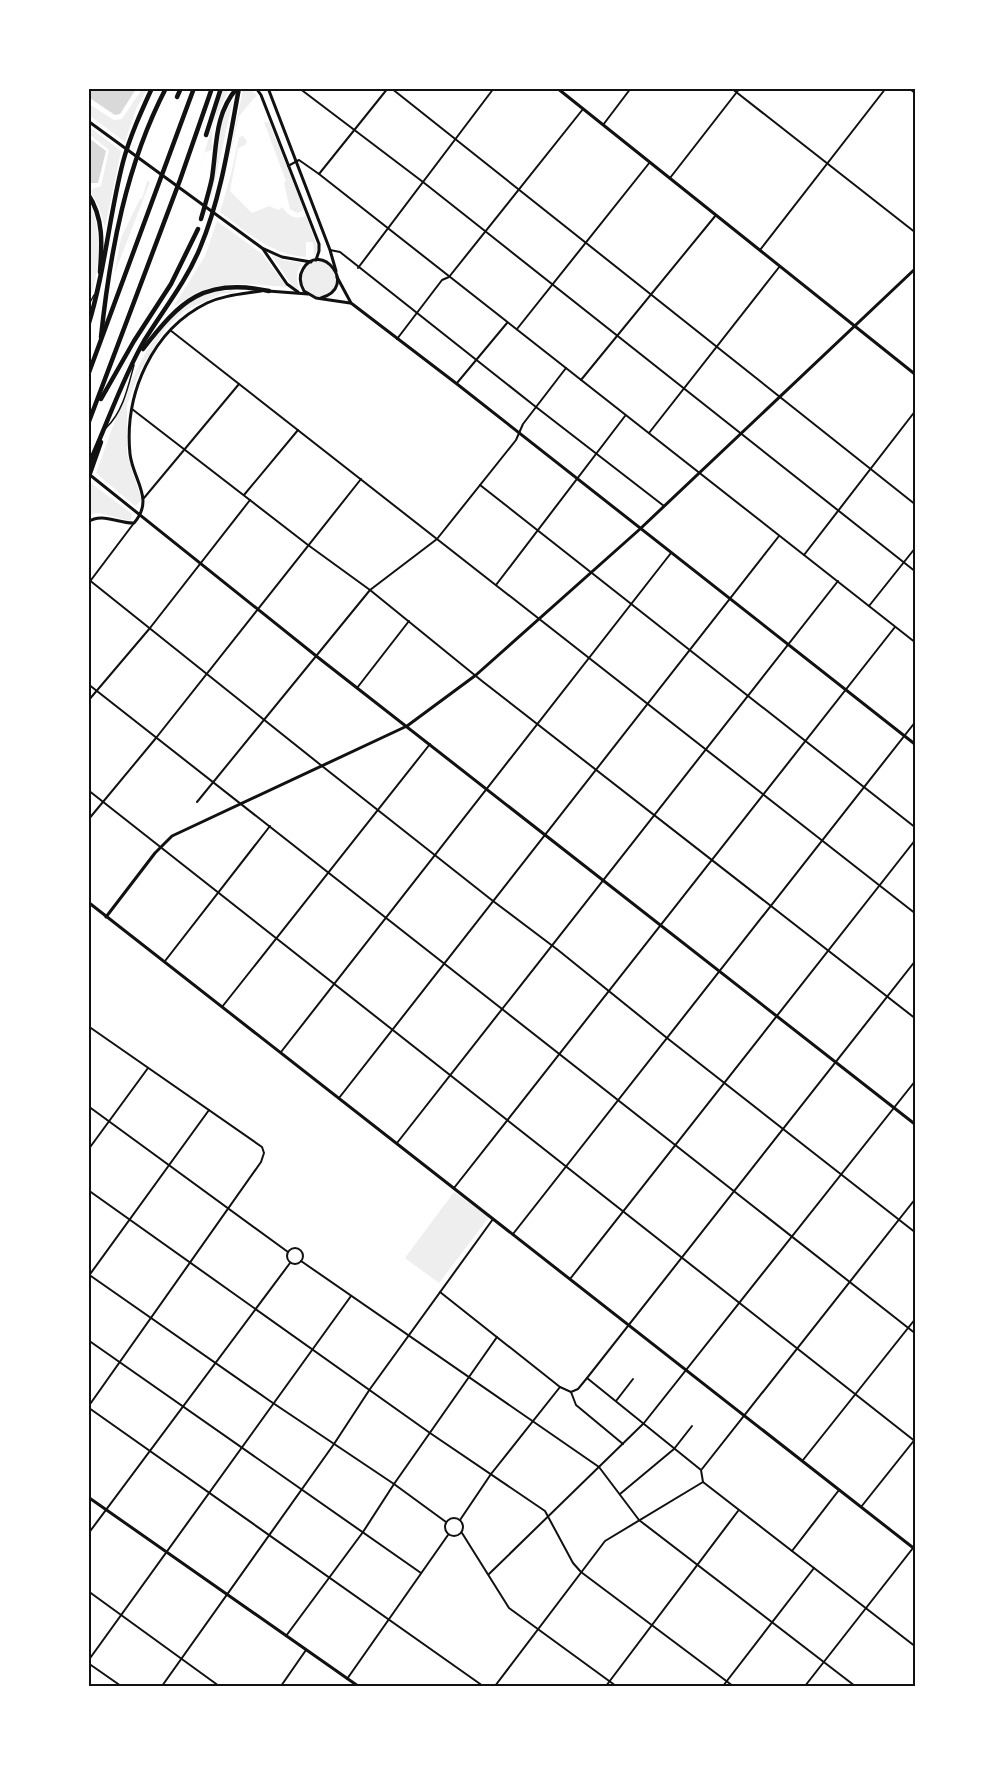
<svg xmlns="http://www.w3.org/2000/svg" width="1004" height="1775" font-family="'Zilla Slab',serif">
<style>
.green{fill:#eee}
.water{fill:#d9d9d9}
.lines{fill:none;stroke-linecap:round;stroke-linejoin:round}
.service{stroke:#111;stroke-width:1.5}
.minor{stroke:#111;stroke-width:2}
.tertiary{stroke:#111;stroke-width:3}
.secondary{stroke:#111;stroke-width:3}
.motorway{stroke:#111;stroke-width:4.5}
.neatline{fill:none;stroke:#111;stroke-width:2}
</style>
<rect width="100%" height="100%" fill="#fff"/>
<!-- green -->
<g class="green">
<polygon points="142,89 147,89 136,109 125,142 89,115 89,104 114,120 122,119"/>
<polygon points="223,89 229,89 212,127 212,150 205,152 200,168"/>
<polygon points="243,89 249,89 257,95 239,116 226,173"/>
<path d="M233 100 210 203C214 175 215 120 233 100Z"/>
<polygon points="264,122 269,122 304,210 297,213 290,209 284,183 286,181"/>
<polygon points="88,126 121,151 105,227 99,207 91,192 92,189 101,186 109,150 89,134"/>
<path d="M243 136 247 141 245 145 238 148 230 191 252 213 269 206 279 210 282 207C289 216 294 220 306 216L318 249 314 256 313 242H306V257C271 255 247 232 220 212L231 174 239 137Z"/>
<polygon points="147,181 150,182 114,275 121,238 140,199 142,199"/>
<path d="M89 201C102 227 101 273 89 299Z"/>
<path d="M217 221 262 254 287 287C258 285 226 280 198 292 190 296 182 302 174 306L205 256Z"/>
<path d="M271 254 283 260 302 263C296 272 296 279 299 290L291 284Z"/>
<circle cx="319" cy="279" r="18"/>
<path d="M230 290 238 292 221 294 184 311 165 329 139 373 127 404V454L141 498V501L135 506 96 473C117 419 143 324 199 297 208 292 220 291 230 290Z"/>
<polygon points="91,483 132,514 131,521 99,513 89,514 89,490"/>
<polygon points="454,1192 489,1217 439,1283 405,1258"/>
</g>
<!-- water -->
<g class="water">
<polygon points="88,89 89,88 136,89 120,114 115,115 91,99"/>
<polygon points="89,138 106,151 98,183 89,183"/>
</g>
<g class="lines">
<!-- service -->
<g class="service">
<polyline points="88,306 94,295"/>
<path d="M106 428C123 412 128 387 134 365"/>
</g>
<!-- minor -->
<g class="minor">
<polyline points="299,88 423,182 916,572"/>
<polyline points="391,88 916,505"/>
<polyline points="731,88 916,233"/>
<polyline points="909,88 916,94"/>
<polyline points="603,125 631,88"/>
<polyline points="288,166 299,160 319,174 916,643"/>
<polyline points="319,174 388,88"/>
<polyline points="670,178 740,88"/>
<polyline points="330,250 340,252 536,407 664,506"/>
<polyline points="760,250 886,88"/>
<polyline points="358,268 494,88"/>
<polyline points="517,329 650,162"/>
<polyline points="170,330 916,914"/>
<polyline points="397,339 442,280 449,277 583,109"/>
<polyline points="581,380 716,215"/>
<polyline points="457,383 507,323"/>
<polyline points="132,409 308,545 370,590 482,681 916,1019"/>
<polyline points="649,433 780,266"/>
<polyline points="480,485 916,828"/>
<polyline points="244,495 298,430"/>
<polyline points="144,498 239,384"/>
<polyline points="804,555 916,410"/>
<polyline points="88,579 322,766 493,901 558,950 667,1038 916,1233"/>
<polyline points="88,584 134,523"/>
<polyline points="496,585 625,416"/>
<polyline points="869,606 916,547"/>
<polyline points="88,684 916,1334"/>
<polyline points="357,688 409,621"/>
<polyline points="88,701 150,628 250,500"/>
<polyline points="88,790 916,1442"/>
<polyline points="197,802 370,590 437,539 516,440 523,424 566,368"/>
<polyline points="88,820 156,738 361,479"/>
<polyline points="165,961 270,826"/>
<polyline points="222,1007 430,744"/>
<polyline points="88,1026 262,1147 264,1153 261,1162 88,1407"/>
<polyline points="281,1052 671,553"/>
<polyline points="339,1098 779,536"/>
<polyline points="88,1106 288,1252"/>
<polyline points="397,1143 838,581"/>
<polyline points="88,1150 148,1068"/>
<polyline points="454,1188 895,627"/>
<polyline points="88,1190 430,1433 545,1511 573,1563 581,1572 733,1686"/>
<polyline points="513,1234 916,721"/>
<circle cx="295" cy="1256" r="8"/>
<polyline points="301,1261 599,1467 639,1520 855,1686"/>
<polyline points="88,1274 270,1401 394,1484 446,1522"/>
<polyline points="88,1277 209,1110"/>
<polyline points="570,1279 916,839"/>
<polyline points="440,1292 560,1387 571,1392"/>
<polyline points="88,1340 421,1573"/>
<polyline points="587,1378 701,1470 703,1482 916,1647"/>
<polyline points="571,1392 578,1389 587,1378 916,960"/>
<polyline points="571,1392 576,1405 623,1444"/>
<polyline points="616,1401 633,1379"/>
<polyline points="89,1408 483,1686"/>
<polyline points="803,1460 916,1318"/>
<polyline points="702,1469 916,1198"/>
<polyline points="620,1494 674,1449 692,1426"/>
<polyline points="861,1507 916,1438"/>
<circle cx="454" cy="1527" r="9"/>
<polyline points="460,1520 491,1474 560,1387"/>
<polyline points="462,1533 509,1608 616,1686"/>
<polyline points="88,1534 290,1263"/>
<polyline points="792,1551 839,1490"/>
<polyline points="489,1574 644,1423 916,1080"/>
<polyline points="88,1591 219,1686"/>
<polyline points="286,1636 363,1532 394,1484 497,1337"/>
<polyline points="88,1661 351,1296"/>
<polyline points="88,1663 121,1686"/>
<polyline points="347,1679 448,1535"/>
<polyline points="162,1686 334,1444 370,1389 493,1219"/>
<polyline points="281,1686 306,1650"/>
<polyline points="495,1686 605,1541 703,1482"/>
<polyline points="606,1686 738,1511"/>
<polyline points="723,1686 814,1568"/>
<polyline points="805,1686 913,1548"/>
</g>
<!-- tertiary -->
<g class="tertiary">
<polyline points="256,88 261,95 319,244 319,251 316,260"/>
<polyline points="268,88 330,250 336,271"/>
<polyline points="557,88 916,375"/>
<polyline points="88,121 262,248 282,257 311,262"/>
<polyline points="263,249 287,284 298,292"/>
<polyline points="337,277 351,303 457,384 916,745"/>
<polyline points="268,291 308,294"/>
<path d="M321 298C360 286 320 240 303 269 298 277 300 284 304 291L316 298 350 303"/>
<polyline points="90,475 320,659 916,1125"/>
<path d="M88 522C102 512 119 524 134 523 155 499 133 480 130 454 124 394 152 330 207 303 224 295 243 294 261 291"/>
<polyline points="88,902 916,1550"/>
<polyline points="88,1497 358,1686"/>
</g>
<!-- secondary -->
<polyline class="secondary" points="106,917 155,853 172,836 407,726 476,675 640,529 916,268"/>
<!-- motorway -->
<g class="motorway">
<polyline points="177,97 181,88"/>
<polyline points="206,135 221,88"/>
<path d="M88 194C104 218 102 245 100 272"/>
<path d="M201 219C205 205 209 192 212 178 217 146 214 115 237 88"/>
<path d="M88 326C105 272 109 216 123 162 130 136 141 112 152 88"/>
<path d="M101 337C110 252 126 165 166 88"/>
<path d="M143 349C180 301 204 277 269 291"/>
<polyline points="88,375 194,88"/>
<polyline points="101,399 134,341 171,284 198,229"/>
<polyline points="88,424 180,180 212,88"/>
<path d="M88 466C107 425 121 381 144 341 163 310 186 282 200 248 221 198 229 142 239 88"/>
<polyline points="88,479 101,442"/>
</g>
</g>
<!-- border -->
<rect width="1004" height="1775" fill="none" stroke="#ffffff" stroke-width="180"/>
<rect x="90" y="90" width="824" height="1595" class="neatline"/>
</svg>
